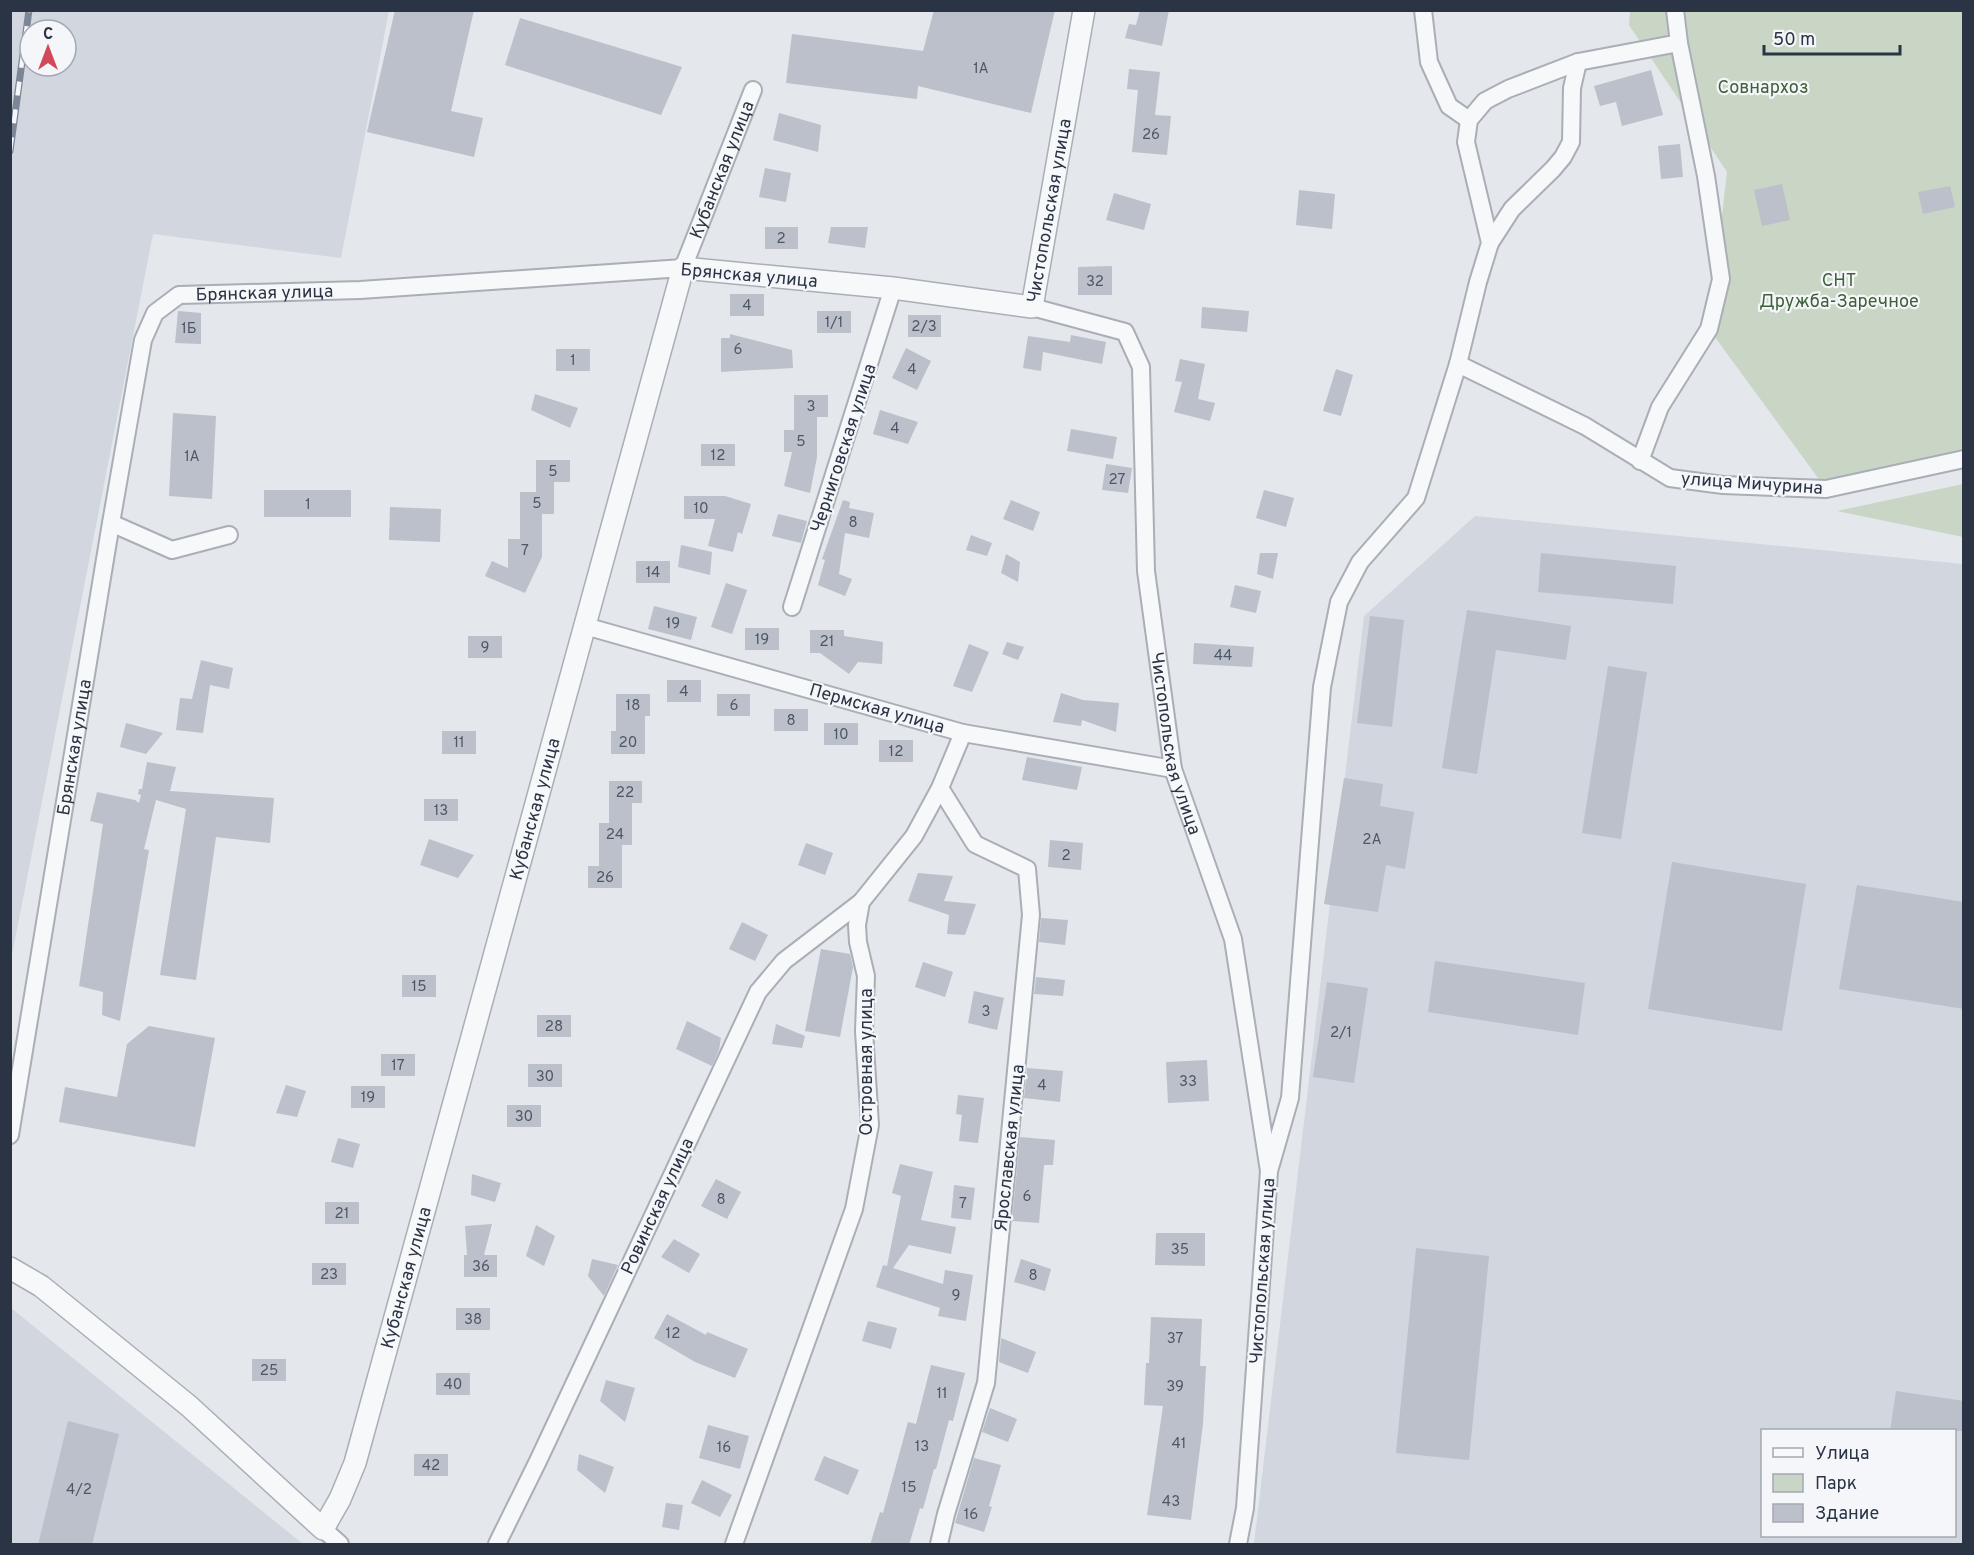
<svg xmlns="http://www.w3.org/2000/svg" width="1974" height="1555" font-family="Overpass,sans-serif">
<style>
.built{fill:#d2d6de;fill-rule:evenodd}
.green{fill:#c9d6c5}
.building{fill:#bbc0ca}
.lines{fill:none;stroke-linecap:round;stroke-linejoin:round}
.minor-casing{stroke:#a9aeb7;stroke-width:20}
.tertiary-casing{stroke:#a9aeb7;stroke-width:24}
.minor{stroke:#f7f8fa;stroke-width:16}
.tertiary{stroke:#f7f8fa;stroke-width:21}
.rail-casing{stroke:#7d8696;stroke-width:7}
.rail{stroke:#f4f6f9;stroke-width:4.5;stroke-dasharray:14;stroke-linecap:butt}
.labels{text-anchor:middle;stroke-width:4.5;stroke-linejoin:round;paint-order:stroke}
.number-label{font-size:15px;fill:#4f5766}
.park-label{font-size:18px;fill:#3f6138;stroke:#f4f6f9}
.street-label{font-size:18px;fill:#2b3445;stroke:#f4f6f9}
</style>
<rect width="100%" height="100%" fill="#e4e7ec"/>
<!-- built -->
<g class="built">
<path d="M11 10 389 11 341 258 153 234 11 960ZM30 30H66V66H30Z"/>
<path d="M1475 516 1963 564V1544H1254L1364 616ZM1762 1430H1954V1536H1762Z"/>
<polygon points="11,1308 303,1544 11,1544"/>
</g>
<!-- green -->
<g class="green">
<polygon points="1630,10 1963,11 1963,460 1826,489 1709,329 1727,172 1629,25"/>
<polygon points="1963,484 1963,537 1837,511"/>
</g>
<!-- building -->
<g class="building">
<polygon points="395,10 474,10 451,111 483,118 474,157 367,132"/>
<polygon points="934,10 1055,10 1031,113 918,86 917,99 786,83 792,34 923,51"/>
<polygon points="1140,10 1169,10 1162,46 1125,38 1129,24 1136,25"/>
<polygon points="520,18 682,67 661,115 505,65"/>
<polygon points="1129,69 1160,72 1155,115 1171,116 1167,155 1132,152 1138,90 1127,89"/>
<polygon points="1651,70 1663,115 1622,126 1616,102 1600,106 1594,86"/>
<polygon points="779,113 821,125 818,152 773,140"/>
<polygon points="1680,144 1683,177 1661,179 1658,146"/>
<polygon points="765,168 791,173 786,202 759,197"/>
<polygon points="1782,184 1790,220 1762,226 1754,190"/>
<polygon points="1950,186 1955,207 1923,214 1918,192"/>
<polygon points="1299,190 1335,194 1332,229 1296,225"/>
<polygon points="1114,193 1151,204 1144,230 1106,220"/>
<rect x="765" y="227" width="33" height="22"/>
<polygon points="831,227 868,227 865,248 828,243"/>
<polygon points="1112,266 1112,295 1078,295 1078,267"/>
<rect x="730" y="294" width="34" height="22"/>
<polygon points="1202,307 1249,311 1247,332 1201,328"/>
<polygon points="178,311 201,313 201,344 175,343"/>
<rect x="817" y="311" width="34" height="22"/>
<rect x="908" y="315" width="33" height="22"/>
<polygon points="730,334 792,350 793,368 721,372 721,338 730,338"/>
<polygon points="1071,335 1106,342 1102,364 1043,352 1041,371 1023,368 1028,336 1070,342"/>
<polygon points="906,348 931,361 917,390 892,378"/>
<rect x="556" y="349" width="34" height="22"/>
<polygon points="1180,359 1205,364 1198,399 1215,403 1210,421 1174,412 1182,382 1175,381"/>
<polygon points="1336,369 1353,375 1341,416 1323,411"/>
<polygon points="535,394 578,408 570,428 531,410"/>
<polygon points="794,395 828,395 828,417 817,417 817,457 810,493 784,486 792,452 784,452 784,430 794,430"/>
<polygon points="880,410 918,422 908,444 873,434"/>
<polygon points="173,413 216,416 212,499 169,496"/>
<polygon points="1071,429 1117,437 1113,459 1067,451"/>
<rect x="701" y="444" width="34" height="22"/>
<polygon points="536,460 570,460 570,482 554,482 554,514 542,514 542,557 525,593 485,576 492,561 508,568 508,539 520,539 520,492 536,492"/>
<polygon points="1106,464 1132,468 1128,493 1102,490"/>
<rect x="264" y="490" width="87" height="27"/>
<polygon points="1264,490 1294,498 1286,527 1256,518"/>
<polygon points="684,496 725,496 751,504 742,534 738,532 733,552 708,546 715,519 684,519"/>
<polygon points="843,500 850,502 849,508 874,513 869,538 845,533 839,574 852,579 845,596 818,585 825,560 822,559"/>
<polygon points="1011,500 1040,512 1033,531 1003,519"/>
<polygon points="390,507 441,509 440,542 389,540"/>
<polygon points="778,514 807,521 801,543 772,536"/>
<polygon points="971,535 992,543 987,556 966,550"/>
<polygon points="681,545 712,552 710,575 678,567"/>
<polygon points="1260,553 1278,553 1273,579 1257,574"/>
<polygon points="1541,553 1676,566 1673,604 1538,592"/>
<polygon points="1006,554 1020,562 1018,582 1001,573"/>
<rect x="636" y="561" width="34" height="22"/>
<polygon points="726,583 747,590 732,634 711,627"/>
<polygon points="1235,585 1261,591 1256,613 1230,607"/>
<polygon points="654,606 697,617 691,640 648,629"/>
<polygon points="1467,610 1571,626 1566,660 1496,650 1477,774 1442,768"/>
<polygon points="1370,616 1404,620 1392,727 1357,723"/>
<rect x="745" y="628" width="34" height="22"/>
<polygon points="810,630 844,630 844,636 883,642 882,664 858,662 849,674 820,653 810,653"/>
<rect x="468" y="636" width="34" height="22"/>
<polygon points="1007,642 1024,647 1018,660 1002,654"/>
<polygon points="1194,643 1254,647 1252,667 1193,664"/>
<polygon points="969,644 989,652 972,692 953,686"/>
<polygon points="201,660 233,668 229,689 210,685 203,733 176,730 180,698 192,699"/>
<polygon points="1608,666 1647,672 1621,839 1582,833"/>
<rect x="667" y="680" width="34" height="22"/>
<polygon points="1061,693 1083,700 1119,703 1116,732 1082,720 1081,726 1053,722"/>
<polygon points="616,694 650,694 650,716 645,716 645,754 611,754 611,731 616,731"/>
<rect x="717" y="694" width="33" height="22"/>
<rect x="774" y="709" width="34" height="22"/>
<polygon points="126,723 163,733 146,754 120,747"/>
<rect x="824" y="723" width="34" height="22"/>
<rect x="442" y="731" width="34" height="23"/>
<rect x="879" y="740" width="34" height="22"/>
<polygon points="1027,757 1082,767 1077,790 1022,780"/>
<polygon points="147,762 176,767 170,791 274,798 270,843 216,837 196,980 160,975 186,809 156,800 144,849 149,850 120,1021 102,1015 103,992 79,986 103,824 90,821 97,792 135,800 139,803 141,795 138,794 139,789 142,789"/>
<polygon points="1344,778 1383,784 1380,806 1414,812 1405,869 1386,865 1378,912 1324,904"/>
<polygon points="609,781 642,781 642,803 632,803 632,845 622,845 622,888 588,888 588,866 599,866 599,823 609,823"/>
<rect x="424" y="799" width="34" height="22"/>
<polygon points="429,839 474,855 458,878 420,865"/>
<polygon points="1050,840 1083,843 1081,870 1048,867"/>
<polygon points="806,843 833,853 825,875 798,865"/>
<polygon points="1672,862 1806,884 1782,1031 1648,1009"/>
<polygon points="918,873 953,876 944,901 976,904 965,935 947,934 949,915 908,901"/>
<polygon points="1857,885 1964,902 1964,1009 1839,989"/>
<polygon points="1041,918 1068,920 1065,945 1039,942"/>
<polygon points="742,922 768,935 755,961 729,949"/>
<polygon points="821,949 850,954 853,967 840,1037 805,1031"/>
<polygon points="1435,961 1585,983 1578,1035 1428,1012"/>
<polygon points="923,962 953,972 945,997 915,987"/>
<rect x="402" y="975" width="34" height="22"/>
<polygon points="1036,977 1065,980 1063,996 1034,994"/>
<polygon points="1327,982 1368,988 1354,1083 1313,1077"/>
<polygon points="974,991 1004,998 997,1030 968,1023"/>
<rect x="537" y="1015" width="34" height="22"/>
<polygon points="687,1021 721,1038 719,1050 712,1066 676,1049"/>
<polygon points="776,1024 805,1036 802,1048 772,1044"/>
<polygon points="149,1026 215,1038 195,1147 59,1122 65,1087 117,1097 127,1044"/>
<rect x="381" y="1054" width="34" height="22"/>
<polygon points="1207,1060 1209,1101 1168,1103 1166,1062"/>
<rect x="528" y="1064" width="34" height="23"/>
<polygon points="1027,1068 1063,1071 1060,1102 1024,1098"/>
<polygon points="286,1085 306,1091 297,1117 276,1113"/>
<rect x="351" y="1086" width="34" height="22"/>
<polygon points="958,1095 984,1098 978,1143 959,1141 962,1115 956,1114"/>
<rect x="507" y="1105" width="34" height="22"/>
<polygon points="1020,1137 1055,1140 1053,1165 1044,1165 1039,1223 1012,1221"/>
<polygon points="338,1138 360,1144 353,1168 331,1162"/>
<polygon points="900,1164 933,1172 921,1220 956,1227 951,1254 909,1245 893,1268 943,1284 945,1270 973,1275 966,1321 938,1316 940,1308 876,1287 883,1265 887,1266 901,1196 892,1193"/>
<polygon points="472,1174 501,1183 495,1202 471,1195"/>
<polygon points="716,1179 741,1192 727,1219 701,1206"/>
<polygon points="954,1185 975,1188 971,1220 951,1218"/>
<rect x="325" y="1202" width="34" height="22"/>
<polygon points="492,1224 484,1255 497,1255 497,1277 464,1277 464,1255 467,1255 465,1226"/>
<polygon points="536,1225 555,1236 544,1266 526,1256"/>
<polygon points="1156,1233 1205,1233 1205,1266 1155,1265"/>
<polygon points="674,1239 700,1254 689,1273 661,1257"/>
<polygon points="1416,1248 1489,1256 1469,1460 1396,1453"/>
<polygon points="592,1259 618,1265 604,1296 588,1276"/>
<polygon points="1021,1259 1051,1269 1045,1291 1014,1282"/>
<rect x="312" y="1263" width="34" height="22"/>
<rect x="456" y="1308" width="34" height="22"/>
<polygon points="667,1314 706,1335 707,1332 748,1349 735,1378 695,1362 654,1338"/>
<polygon points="1151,1317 1202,1319 1200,1366 1206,1366 1203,1424 1191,1520 1147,1515 1163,1406 1144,1405 1146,1363 1149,1363"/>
<polygon points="868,1321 897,1328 891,1349 862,1341"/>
<polygon points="1001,1338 1036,1352 1028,1373 999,1362"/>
<rect x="252" y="1359" width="34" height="22"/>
<polygon points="931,1365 965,1373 953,1421 949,1420 936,1469 934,1469 923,1509 920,1508 909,1545 870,1545 880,1512 883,1513 908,1422 916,1424"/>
<rect x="436" y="1373" width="34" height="22"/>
<polygon points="606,1380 635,1388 625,1422 600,1401"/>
<polygon points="1896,1391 1964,1401 1964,1431 1890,1431"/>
<polygon points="990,1408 1017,1419 1008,1442 982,1432"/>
<polygon points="68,1421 119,1434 92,1545 38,1545"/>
<polygon points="708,1425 749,1436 740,1469 699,1458"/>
<rect x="414" y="1454" width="34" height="22"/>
<polygon points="579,1454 614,1467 605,1493 577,1470"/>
<polygon points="824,1456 859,1470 848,1495 814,1480"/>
<polygon points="974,1458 1001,1465 989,1506 992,1507 984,1532 955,1523"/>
<polygon points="702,1480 732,1495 720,1517 691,1503"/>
<polygon points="666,1503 683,1505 679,1530 662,1527"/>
</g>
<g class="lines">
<!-- minor casing -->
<g class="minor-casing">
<g id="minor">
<polyline points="1423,10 1429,62 1449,106 1469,120"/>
<polyline points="1490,243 1512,209 1553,169 1563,157 1571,142 1572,88 1578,62"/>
<path id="s1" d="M1032 307 1125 332 1141 367 1146 571 1173 769 1233 939 1269 1171 1245 1508 1238 1544"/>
<polyline points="1458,364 1585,426 1670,478 1723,485 1826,489 1964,459"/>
<polyline points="1640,461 1660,407 1709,329 1721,279 1706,176 1679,43"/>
<polyline points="111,523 172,550 229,535"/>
<polyline points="792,607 893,288"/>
<polyline points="585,626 963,733 1173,769"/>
<path id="s2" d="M10 1135 111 523 143 340 155 313 179 295 360 290 683 268 753 90"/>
<polyline points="1269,1171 1290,1098 1322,687 1339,602 1360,562 1416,498 1458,364 1478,282 1490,243 1466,142 1469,120 1485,101 1508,89 1578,62 1679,43 1675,10"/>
<polyline points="323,1529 340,1544"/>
<polyline points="497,1544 538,1461 758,992 784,961 861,902"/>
<polyline points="734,1544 854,1209 870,1125 864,1031 866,976 858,942 857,925 861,902 914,836 940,788 963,733"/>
<polyline points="939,1544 946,1514 986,1383 1031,915 1027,869 975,844 940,788"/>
</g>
</g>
<!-- tertiary casing -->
<g class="tertiary-casing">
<g id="tertiary">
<path id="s3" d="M10 1268 41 1286 189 1406 323 1529 340 1499 355 1463 683 268 893 288 1032 307 1084 10"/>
</g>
</g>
<!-- minor -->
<use href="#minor" class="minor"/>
<!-- tertiary -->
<use href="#tertiary" class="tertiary"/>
<!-- rail casing -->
<g class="rail-casing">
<polyline id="rail" points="10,151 29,10"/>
</g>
<!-- rail -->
<use href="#rail" class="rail"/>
</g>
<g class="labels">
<!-- number labels -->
<g class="number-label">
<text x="981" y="73">1А</text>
<text x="1151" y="139">26</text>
<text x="781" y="243">2</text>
<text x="1095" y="286">32</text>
<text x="747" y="310">4</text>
<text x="834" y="327">1/1</text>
<text x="924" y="331">2/3</text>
<text x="189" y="333">1Б</text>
<text x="738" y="354">6</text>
<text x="573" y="365">1</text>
<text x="912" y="374">4</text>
<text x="811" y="411">3</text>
<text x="895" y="433">4</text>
<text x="801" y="446">5</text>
<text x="718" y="460">12</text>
<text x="192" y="461">1А</text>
<text x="553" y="476">5</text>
<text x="1117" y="484">27</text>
<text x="537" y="508">5</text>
<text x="308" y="509">1</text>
<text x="701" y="513">10</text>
<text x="853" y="527">8</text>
<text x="525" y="555">7</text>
<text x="653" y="577">14</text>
<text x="673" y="628">19</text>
<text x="762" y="644">19</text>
<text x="827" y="646">21</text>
<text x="485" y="652">9</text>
<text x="1223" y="660">44</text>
<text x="684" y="696">4</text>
<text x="633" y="710">18</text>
<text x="734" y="710">6</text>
<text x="791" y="725">8</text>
<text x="841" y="739">10</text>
<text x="459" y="747">11</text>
<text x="628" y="747">20</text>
<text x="896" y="756">12</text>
<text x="625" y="797">22</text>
<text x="441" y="815">13</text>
<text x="615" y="839">24</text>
<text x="1372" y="844">2А</text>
<text x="1066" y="860">2</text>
<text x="605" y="882">26</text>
<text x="419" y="991">15</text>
<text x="986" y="1016">3</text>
<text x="554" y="1031">28</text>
<text x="1341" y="1037">2/1</text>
<text x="398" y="1070">17</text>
<text x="545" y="1081">30</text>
<text x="1188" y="1086">33</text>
<text x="1042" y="1090">4</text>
<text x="368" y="1102">19</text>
<text x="524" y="1121">30</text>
<text x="1027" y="1201">6</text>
<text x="721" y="1204">8</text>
<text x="963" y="1208">7</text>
<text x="342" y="1218">21</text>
<text x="1180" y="1254">35</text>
<text x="481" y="1271">36</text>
<text x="329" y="1279">23</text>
<text x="1033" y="1280">8</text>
<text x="956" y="1300">9</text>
<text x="473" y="1324">38</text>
<text x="673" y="1338">12</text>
<text x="1175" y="1343">37</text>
<text x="269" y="1375">25</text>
<text x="453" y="1389">40</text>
<text x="1175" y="1391">39</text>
<text x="942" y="1398">11</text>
<text x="1179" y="1448">41</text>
<text x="922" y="1451">13</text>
<text x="724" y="1452">16</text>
<text x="431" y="1470">42</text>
<text x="909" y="1492">15</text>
<text x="79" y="1494">4/2</text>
<text x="1171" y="1506">43</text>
<text x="971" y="1519">16</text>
</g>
<!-- park labels -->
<g class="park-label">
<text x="1763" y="93">Совнархоз</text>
<text x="1839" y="286">СНТ<tspan x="1839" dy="21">Дружба-Заречное</tspan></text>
</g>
<!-- street labels -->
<g class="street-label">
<text dy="6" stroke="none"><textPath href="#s2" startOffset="1476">Кубанская улица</textPath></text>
<text dy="6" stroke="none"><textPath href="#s3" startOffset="2170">Чистопольская улица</textPath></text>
<text transform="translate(749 275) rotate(5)" y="6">Брянская улица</text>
<text dy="6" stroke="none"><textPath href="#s2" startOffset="951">Брянская улица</textPath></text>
<text transform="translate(843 448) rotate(-72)" y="6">Черниговская улица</text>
<text transform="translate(1752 483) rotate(4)" y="6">улица Мичурина</text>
<text transform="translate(877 708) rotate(16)" y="6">Пермская улица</text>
<text dy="6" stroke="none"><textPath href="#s1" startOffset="514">Чистопольская улица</textPath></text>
<text dy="6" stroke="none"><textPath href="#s2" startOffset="393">Брянская улица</textPath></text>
<text dy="6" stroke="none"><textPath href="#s3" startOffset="1160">Кубанская улица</textPath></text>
<text transform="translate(866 1062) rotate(-90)" y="6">Островная улица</text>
<text transform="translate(1009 1148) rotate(-84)" y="6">Ярославская улица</text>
<text transform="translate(657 1206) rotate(-65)" y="6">Ровинская улица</text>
<text transform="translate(1262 1271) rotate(-86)" y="6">Чистопольская улица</text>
<text dy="6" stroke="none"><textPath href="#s3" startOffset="674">Кубанская улица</textPath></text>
</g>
</g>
<!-- border -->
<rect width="1974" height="1555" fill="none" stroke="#2b3445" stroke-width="24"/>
<!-- legend -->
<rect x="1761" y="1429" width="195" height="108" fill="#f4f6f9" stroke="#a4a8b1" stroke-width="1.5"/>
<rect x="1773" y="1448" width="30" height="9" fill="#f7f8fa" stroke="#a4a8b1" stroke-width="1.5"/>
<text x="1815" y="1459" font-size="18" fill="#2b3445">Улица</text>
<rect x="1773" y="1474" width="30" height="18" fill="#c9d6c5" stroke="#a4a8b1" stroke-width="1.5"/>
<text x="1815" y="1489" font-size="18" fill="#2b3445">Парк</text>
<rect x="1773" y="1504" width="30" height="18" fill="#bbc0ca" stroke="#a4a8b1" stroke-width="1.5"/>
<text x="1815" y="1519" font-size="18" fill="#2b3445">Здание</text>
<!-- north arrow -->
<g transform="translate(48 48)"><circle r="28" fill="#f4f6f9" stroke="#a4a8b1" stroke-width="1.5"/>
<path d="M0-4.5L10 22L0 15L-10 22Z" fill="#d1495b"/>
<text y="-9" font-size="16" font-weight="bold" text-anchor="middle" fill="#2b3445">С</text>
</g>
<!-- scale -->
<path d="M1764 45v9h136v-9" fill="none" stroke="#2b3445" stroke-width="3"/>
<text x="1773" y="45" font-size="18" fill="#2b3445" stroke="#f4f6f9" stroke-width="4.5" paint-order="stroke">50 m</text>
</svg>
